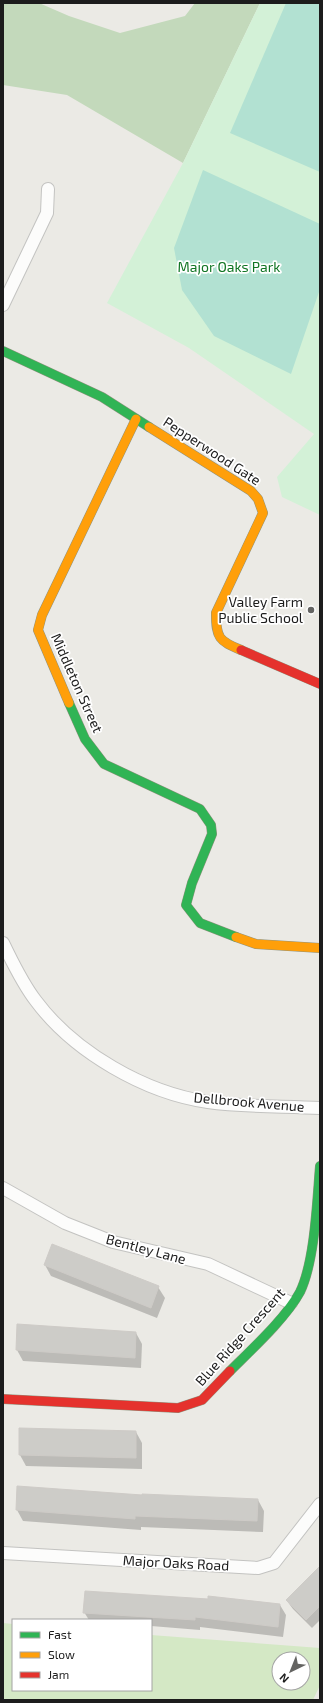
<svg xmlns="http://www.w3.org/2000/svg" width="323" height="1703" font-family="'Exo 2',sans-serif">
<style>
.grass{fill:#d4e8c5;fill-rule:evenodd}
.forest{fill:#c3d9bb}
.park{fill:#d3f1d7}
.pitch{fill:#b2e1d2}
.shadow{fill:#0003}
.building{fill:#cdccc8;stroke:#cecbc7}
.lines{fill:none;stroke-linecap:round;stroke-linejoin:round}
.street-casing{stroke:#c3c3c1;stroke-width:14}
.fast-casing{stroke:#90937e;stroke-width:10}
.slow-casing{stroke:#90937e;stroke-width:10}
.jam-casing{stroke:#90937e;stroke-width:10}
.street{stroke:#fcfcfb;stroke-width:12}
.fast{stroke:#30b455;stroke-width:9}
.slow{stroke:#ff9f0a;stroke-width:9}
.jam{stroke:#e5322d;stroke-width:9}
.poi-dot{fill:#646462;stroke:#fff;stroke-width:1.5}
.labels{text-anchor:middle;stroke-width:3.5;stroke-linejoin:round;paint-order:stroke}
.park-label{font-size:14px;fill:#107523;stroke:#fff}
.street-label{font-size:14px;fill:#1c1c1c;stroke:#fff}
.poi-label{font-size:14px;fill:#1c1c1c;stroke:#fff;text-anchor:end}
</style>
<rect width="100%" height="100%" fill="#ebeae5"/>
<!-- grass -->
<path class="grass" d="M3 1623 13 1624V1690H151V1635L320 1648V1685L313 1700H3ZM279 1659H303V1683H279Z"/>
<!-- forest -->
<polygon class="forest" points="3,3 39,3 69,16 120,33 185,16 195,3 260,3 183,163 67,95 3,85"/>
<!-- park -->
<polygon class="park" points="260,3 320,3 320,515 282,497 277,477 314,434 189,348 107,303 183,163"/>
<!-- pitch -->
<g class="pitch">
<polygon points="286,3 320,4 320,172 230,133"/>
<polygon points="203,170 320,224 320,289 291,374 214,336 182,290 174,248"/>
</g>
<!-- shadow -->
<g class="shadow">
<polygon points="45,1265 158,1287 165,1298 157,1318 51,1276"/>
<polygon points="18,1326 136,1333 142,1344 141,1368 23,1361 17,1350"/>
<polygon points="136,1432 142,1443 142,1469 26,1466 20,1455"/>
<polygon points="18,1487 143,1496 258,1500 264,1511 263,1532 141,1527 141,1530 23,1521 17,1510"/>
<polygon points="320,1576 320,1620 312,1628 293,1609 287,1601"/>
<polygon points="280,1605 286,1615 283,1637 200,1627 200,1630 151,1626 151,1620 89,1620 84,1612"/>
</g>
<!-- building -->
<g class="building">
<polygon points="52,1244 159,1286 151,1308 44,1265"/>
<polygon points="17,1324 136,1332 135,1358 16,1350"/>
<polygon points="19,1428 136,1431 136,1458 19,1455"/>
<polygon points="17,1486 142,1495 142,1494 258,1499 257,1521 135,1516 135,1519 16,1510"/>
<polygon points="320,1566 320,1606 306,1620 286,1600"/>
<polygon points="85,1591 208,1599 208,1596 280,1604 278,1627 195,1617 195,1620 83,1613"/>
</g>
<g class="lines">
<!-- street casing -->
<g class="street-casing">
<g id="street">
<polyline points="3,305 47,213 48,189"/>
<path d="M3 943C13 963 22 983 36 1001 74 1052 145 1093 208 1102 244 1107 283 1106 320 1108"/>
<polyline points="3,1188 65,1223 113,1242 208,1264 291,1303"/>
<polyline points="3,1553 258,1568 274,1563 320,1504"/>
</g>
</g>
<!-- fast casing -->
<g class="fast-casing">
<g id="fast">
<polyline points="3,351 102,397 149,427"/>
<polyline points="69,703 85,739 104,764 200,809 211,825 212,834 192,883 186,905 200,923 236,937"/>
<path d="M230 1371C251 1350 286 1318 300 1292 315 1261 317 1201 320 1166"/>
</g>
</g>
<!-- slow casing -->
<g class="slow-casing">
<g id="slow">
<path d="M149 427 251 491 258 499 263 513 216 613C216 638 219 641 241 650"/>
<polyline points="69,703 38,630 42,615 136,419"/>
<polyline points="236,937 256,944 320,948"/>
</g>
</g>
<!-- jam casing -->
<g class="jam-casing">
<g id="jam">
<polyline points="241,650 320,684"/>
<polyline points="3,1399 178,1408 202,1400 230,1371"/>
</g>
</g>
<!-- street -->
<use href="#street" class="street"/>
<!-- fast -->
<use href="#fast" class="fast"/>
<!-- slow -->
<use href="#slow" class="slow"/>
<!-- jam -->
<use href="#jam" class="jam"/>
</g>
<!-- markers -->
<circle class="poi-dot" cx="311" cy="610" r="4"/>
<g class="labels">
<!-- park labels -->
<g class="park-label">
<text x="229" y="272">Major Oaks Park</text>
</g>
<!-- street labels -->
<g class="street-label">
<text transform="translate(212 451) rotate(33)" y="5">Pepperwood Gate</text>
<text transform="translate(77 683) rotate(66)" y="5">Middleton Street</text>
<text transform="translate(249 1102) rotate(5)" y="5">Dellbrook Avenue</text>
<text transform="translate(146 1249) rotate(15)" y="5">Bentley Lane</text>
<text transform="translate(240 1337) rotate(-48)" y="5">Blue Ridge Crescent</text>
<text transform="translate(176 1563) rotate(3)" y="5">Major Oaks Road</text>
</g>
<!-- poi labels -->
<g class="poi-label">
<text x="303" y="607">Valley Farm<tspan x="303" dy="16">Public School</tspan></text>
</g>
</g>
<!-- border -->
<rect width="323" height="1703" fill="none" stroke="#1c1c1c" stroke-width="8"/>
<!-- legend -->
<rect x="12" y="1619" width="140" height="72" fill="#ffffff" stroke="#a4a4a4"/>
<rect x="20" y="1632" width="20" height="6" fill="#30b455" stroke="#a4a4a4"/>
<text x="48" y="1639" font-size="12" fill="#1c1c1c">Fast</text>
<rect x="20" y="1652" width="20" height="6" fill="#ff9f0a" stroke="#a4a4a4"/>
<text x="48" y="1659" font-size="12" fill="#1c1c1c">Slow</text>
<rect x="20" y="1672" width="20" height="6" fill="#e5322d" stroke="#a4a4a4"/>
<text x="48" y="1679" font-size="12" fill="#1c1c1c">Jam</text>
<!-- north arrow -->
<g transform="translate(291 1671) rotate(223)"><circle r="19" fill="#ffffff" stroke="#a4a4a4"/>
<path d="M0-3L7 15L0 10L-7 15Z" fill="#646462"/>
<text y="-6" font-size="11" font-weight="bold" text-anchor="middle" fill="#1c1c1c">N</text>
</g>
</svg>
